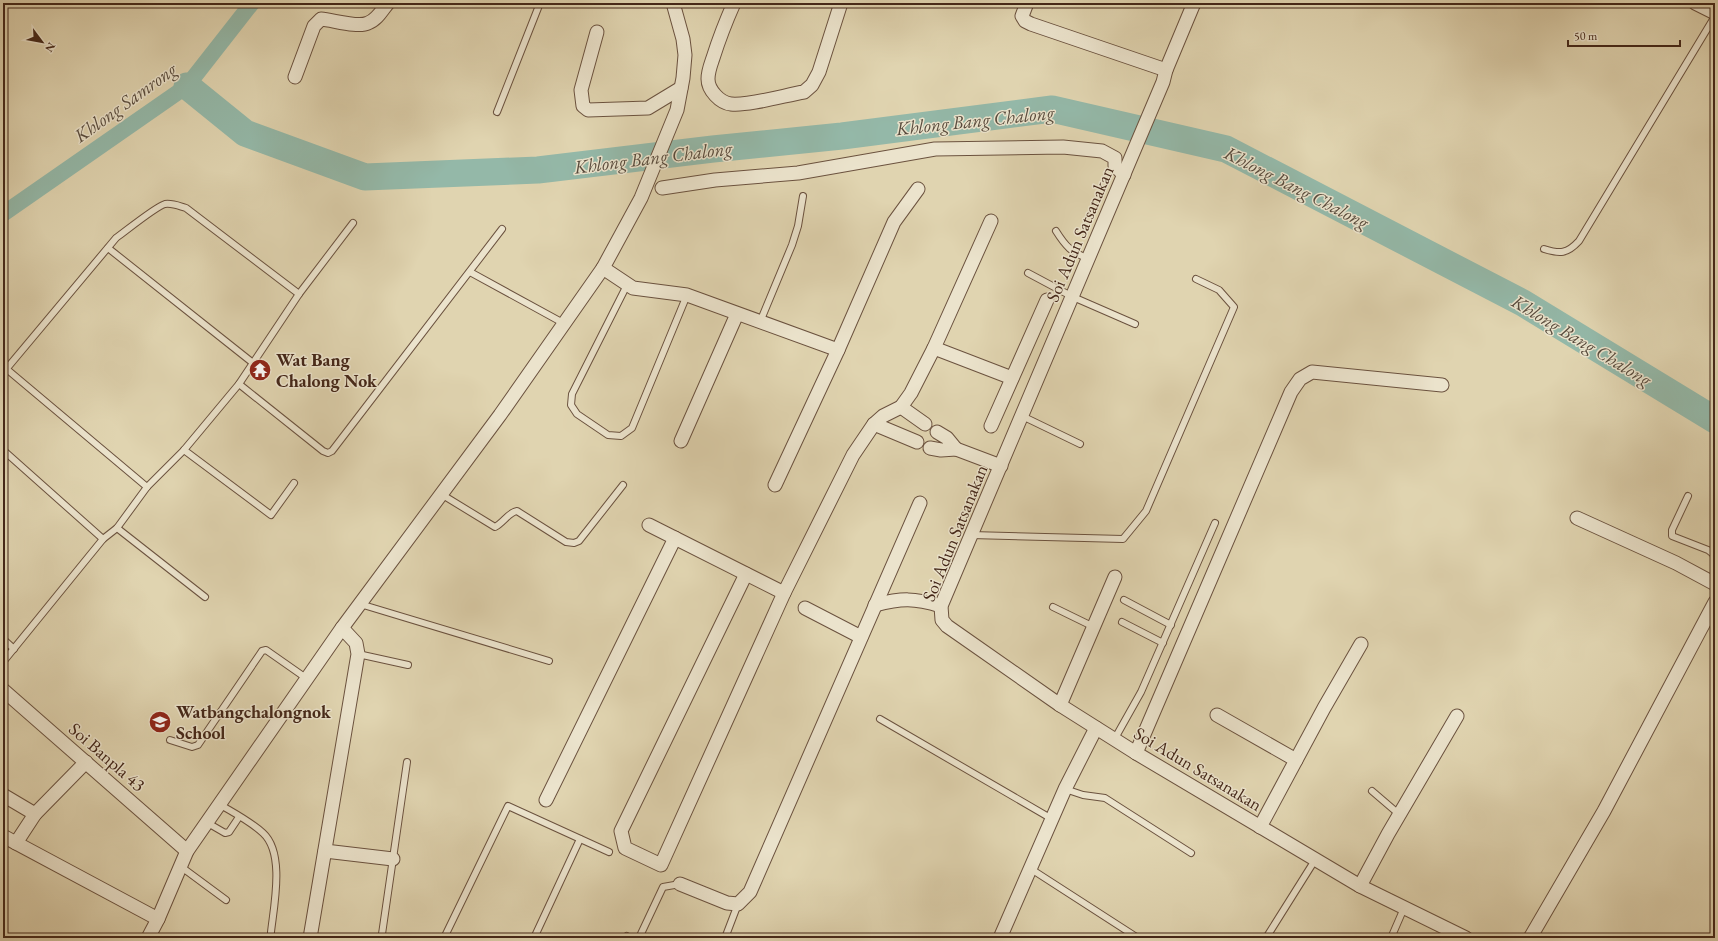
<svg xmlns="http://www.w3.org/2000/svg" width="1718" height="941" font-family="'EB Garamond',serif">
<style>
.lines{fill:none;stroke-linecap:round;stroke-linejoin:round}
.canal{stroke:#94b8a8;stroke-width:16}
.river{stroke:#94b8a8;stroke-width:27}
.lane-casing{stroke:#6b523f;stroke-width:8}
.street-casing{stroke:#6b523f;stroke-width:15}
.lane{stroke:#ebe3cc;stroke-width:6}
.street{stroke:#ebe3cc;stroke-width:13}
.labels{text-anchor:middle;stroke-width:3;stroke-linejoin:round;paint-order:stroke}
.street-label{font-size:18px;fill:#442719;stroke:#ebe3cc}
.poi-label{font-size:18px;font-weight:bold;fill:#442719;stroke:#ebe3cc;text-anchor:start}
.water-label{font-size:19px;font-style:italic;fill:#584b3d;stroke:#ebe3cc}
</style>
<rect width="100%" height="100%" fill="#e0d4b0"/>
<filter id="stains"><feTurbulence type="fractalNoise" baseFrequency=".005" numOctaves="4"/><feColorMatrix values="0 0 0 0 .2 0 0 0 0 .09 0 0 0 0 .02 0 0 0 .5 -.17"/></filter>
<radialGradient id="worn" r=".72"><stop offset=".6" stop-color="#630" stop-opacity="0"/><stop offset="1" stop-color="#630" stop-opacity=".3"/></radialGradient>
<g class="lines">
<!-- canal -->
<polyline class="canal" points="3,214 187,86 252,3"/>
<!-- river -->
<polyline class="river" points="187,86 245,133 365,177 538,170 713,149 842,136 1052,109 1226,149 1523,303 1715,420"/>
<!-- lane casing -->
<g class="lane-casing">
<g id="lane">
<polyline points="497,112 540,3"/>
<path d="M1056 231C1066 247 1071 252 1089 259"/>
<polyline points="108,248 253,363"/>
<path d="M1544 249C1560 254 1567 254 1579 241L1715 16"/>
<polyline points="470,272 565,324"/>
<polyline points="1028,273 1073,297 1135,324"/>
<polyline points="627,285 572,394 571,405 577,414 608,435 621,436 632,428 687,295"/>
<polyline points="760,322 792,245 798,226 803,196"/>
<polyline points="3,366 147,487"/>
<path d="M3 373 116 238C126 231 155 207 165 204 173 203 179 206 186 208L299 294"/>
<polyline points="239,384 323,451 328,453 332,451 502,229"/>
<polyline points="1022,416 1080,444"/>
<polyline points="3,450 103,539"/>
<polyline points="184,450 271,515 294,483"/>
<path d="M441 494 495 527C503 523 509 512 517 511L566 542 574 543 579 541 623 485"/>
<polyline points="1688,496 1672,530 1672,536 1708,550 1713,554 1715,560"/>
<polyline points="117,528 205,597"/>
<polyline points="971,535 1123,539 1146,511 1234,307 1219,290 1196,279"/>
<polyline points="1124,600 1171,625"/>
<polyline points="360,604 549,661"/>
<polyline points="1053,607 1094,627"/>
<polyline points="1122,622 1163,643"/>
<polyline points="3,639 14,649"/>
<polyline points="358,654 408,665"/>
<polyline points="3,662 103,539 117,528 147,487 184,450 239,384 299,294 353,223"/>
<polyline points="880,719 1052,819"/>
<polyline points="170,740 192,747 198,745 262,651 266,650 306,678"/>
<polyline points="1114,740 1141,692 1215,523"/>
<polyline points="1065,789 1083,795 1105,798 1191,853"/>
<polyline points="1372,791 1400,815"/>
<path d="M219 804C234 813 250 821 263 833 285 853 274 905 271 932"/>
<polyline points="206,822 225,833 229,832 239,817"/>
<polyline points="180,866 226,900"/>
<polyline points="1031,869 1138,938"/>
<polyline points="382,934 407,762"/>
<polyline points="444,938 508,806 609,852"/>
<polyline points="534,938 580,839"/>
<polyline points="626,938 627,936"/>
<polyline points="639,938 663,887 680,884"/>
<polyline points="725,938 738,904"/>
<polyline points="1266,938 1315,860"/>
<polyline points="1391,938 1404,908"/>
</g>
</g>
<!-- street casing -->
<g class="street-casing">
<g id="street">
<path d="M734 3C726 21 719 39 713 58 711 64 708 71 708 79 708 90 720 103 731 104 748 106 786 95 804 92L812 85 819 72 841 3"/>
<polyline points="1027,3 1022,16 1025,21 1031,24 1166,70"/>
<polyline points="1194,3 1166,70 1163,82 941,606 942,620 947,626 1060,705 1136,753 1360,886 1466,938"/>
<polyline points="1695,3 1715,13"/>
<polyline points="597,32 581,90 583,106 588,110 648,108 681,88"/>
<path d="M295 77 314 26 321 19C333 20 358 28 368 23 377 20 382 10 388 3"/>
<polyline points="662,188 715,180 798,173 935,149 1063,147 1102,151 1115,158 1115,166 1124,175"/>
<polyline points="603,268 633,288 687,295 838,350"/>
<polyline points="934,348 1012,378"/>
<polyline points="901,407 925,424"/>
<polyline points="874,424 917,442"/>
<polyline points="991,426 1047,300"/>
<polyline points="681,441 737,314"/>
<polyline points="930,448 941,450 956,449 947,438 937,432"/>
<polyline points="956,449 1001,466"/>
<polyline points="775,485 838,350 894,222 918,189"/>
<polyline points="1577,518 1676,563 1715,584"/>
<polyline points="649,525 784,593"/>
<polyline points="746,574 621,831 625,848 661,865 784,593 853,455 874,424 883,416 901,407 911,393 934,348 991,221"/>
<path d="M875 605C902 598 914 598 941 606"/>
<polyline points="805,608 861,637"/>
<polyline points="3,690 187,851"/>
<polyline points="1060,705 1115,577"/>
<polyline points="1217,715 1296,760"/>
<polyline points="1136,753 1291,392 1300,379 1312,372 1442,385"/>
<polyline points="3,795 35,814"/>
<polyline points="546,800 675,538"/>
<polyline points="1260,827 1324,708 1361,644"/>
<polyline points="3,836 158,919"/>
<polyline points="16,843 35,814 86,762"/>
<polyline points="325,851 393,859"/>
<polyline points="680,884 727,903 738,904 750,892 920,503"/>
<polyline points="1360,886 1388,834 1457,716"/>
<polyline points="148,938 158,919 187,851 342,628 500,415 603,268 641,198 677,110 683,78 685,55 683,39 673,3"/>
<polyline points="310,938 358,654 356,643 342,628"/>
<polyline points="1000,938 1065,789 1096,728"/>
<polyline points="1530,938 1604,811 1715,602"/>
</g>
</g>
<!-- lane -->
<use href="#lane" class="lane"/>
<!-- street -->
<use href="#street" class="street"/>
</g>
<!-- icons -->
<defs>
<g id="temple-disc" transform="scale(1.15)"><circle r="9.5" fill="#8f2418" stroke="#ebe3cc"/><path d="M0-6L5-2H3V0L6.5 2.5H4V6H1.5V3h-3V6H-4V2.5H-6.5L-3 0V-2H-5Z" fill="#fff"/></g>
<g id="school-disc" transform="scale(1.15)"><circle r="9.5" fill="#8f2418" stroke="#ebe3cc"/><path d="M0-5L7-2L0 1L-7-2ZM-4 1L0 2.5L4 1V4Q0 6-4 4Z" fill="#fff"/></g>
</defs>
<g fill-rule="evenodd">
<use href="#temple-disc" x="260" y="370"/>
<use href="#school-disc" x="160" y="722"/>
</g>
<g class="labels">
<!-- street labels -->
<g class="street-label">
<text transform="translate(1080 234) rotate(-67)" y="6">Soi Adun Satsanakan</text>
<text transform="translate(955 533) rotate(-68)" y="6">Soi Adun Satsanakan</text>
<text transform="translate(107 757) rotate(41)" y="6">Soi Banpla 43</text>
<text transform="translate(1198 769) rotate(31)" y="6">Soi Adun Satsanakan</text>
</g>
<!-- poi labels -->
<g class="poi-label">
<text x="276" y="366">Wat Bang<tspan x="276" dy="21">Chalong Nok</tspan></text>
<text x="176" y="718">Watbangchalongnok<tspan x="176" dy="21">School</tspan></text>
</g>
<!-- water labels -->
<g class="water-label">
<text transform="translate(125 102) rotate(-36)" y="7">Khlong Samrong</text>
<text transform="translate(975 120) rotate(-6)" y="7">Khlong Bang Chalong</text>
<text transform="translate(653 157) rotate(-7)" y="7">Khlong Bang Chalong</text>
<text transform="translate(1297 187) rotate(27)" y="7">Khlong Bang Chalong</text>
<text transform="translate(1582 340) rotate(31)" y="7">Khlong Bang Chalong</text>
</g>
</g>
<!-- margin -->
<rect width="1718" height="941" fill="none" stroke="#e0d4b0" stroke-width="16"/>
<rect x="4" y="4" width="1710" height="933" fill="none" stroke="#442719" stroke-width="2"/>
<rect x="8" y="8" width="1702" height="925" fill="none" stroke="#442719"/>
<!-- north arrow -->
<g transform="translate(42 42) rotate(122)" stroke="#ebe3cc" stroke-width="3" paint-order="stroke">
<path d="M0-3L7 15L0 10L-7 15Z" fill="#442719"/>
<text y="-6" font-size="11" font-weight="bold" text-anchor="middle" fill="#442719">N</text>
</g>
<!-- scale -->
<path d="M1568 40v6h112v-6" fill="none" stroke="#442719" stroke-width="2"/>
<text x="1574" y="40" font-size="12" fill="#442719" stroke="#ebe3cc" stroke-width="3" paint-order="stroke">50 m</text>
<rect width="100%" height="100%" filter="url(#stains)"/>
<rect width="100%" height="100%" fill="url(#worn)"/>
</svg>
